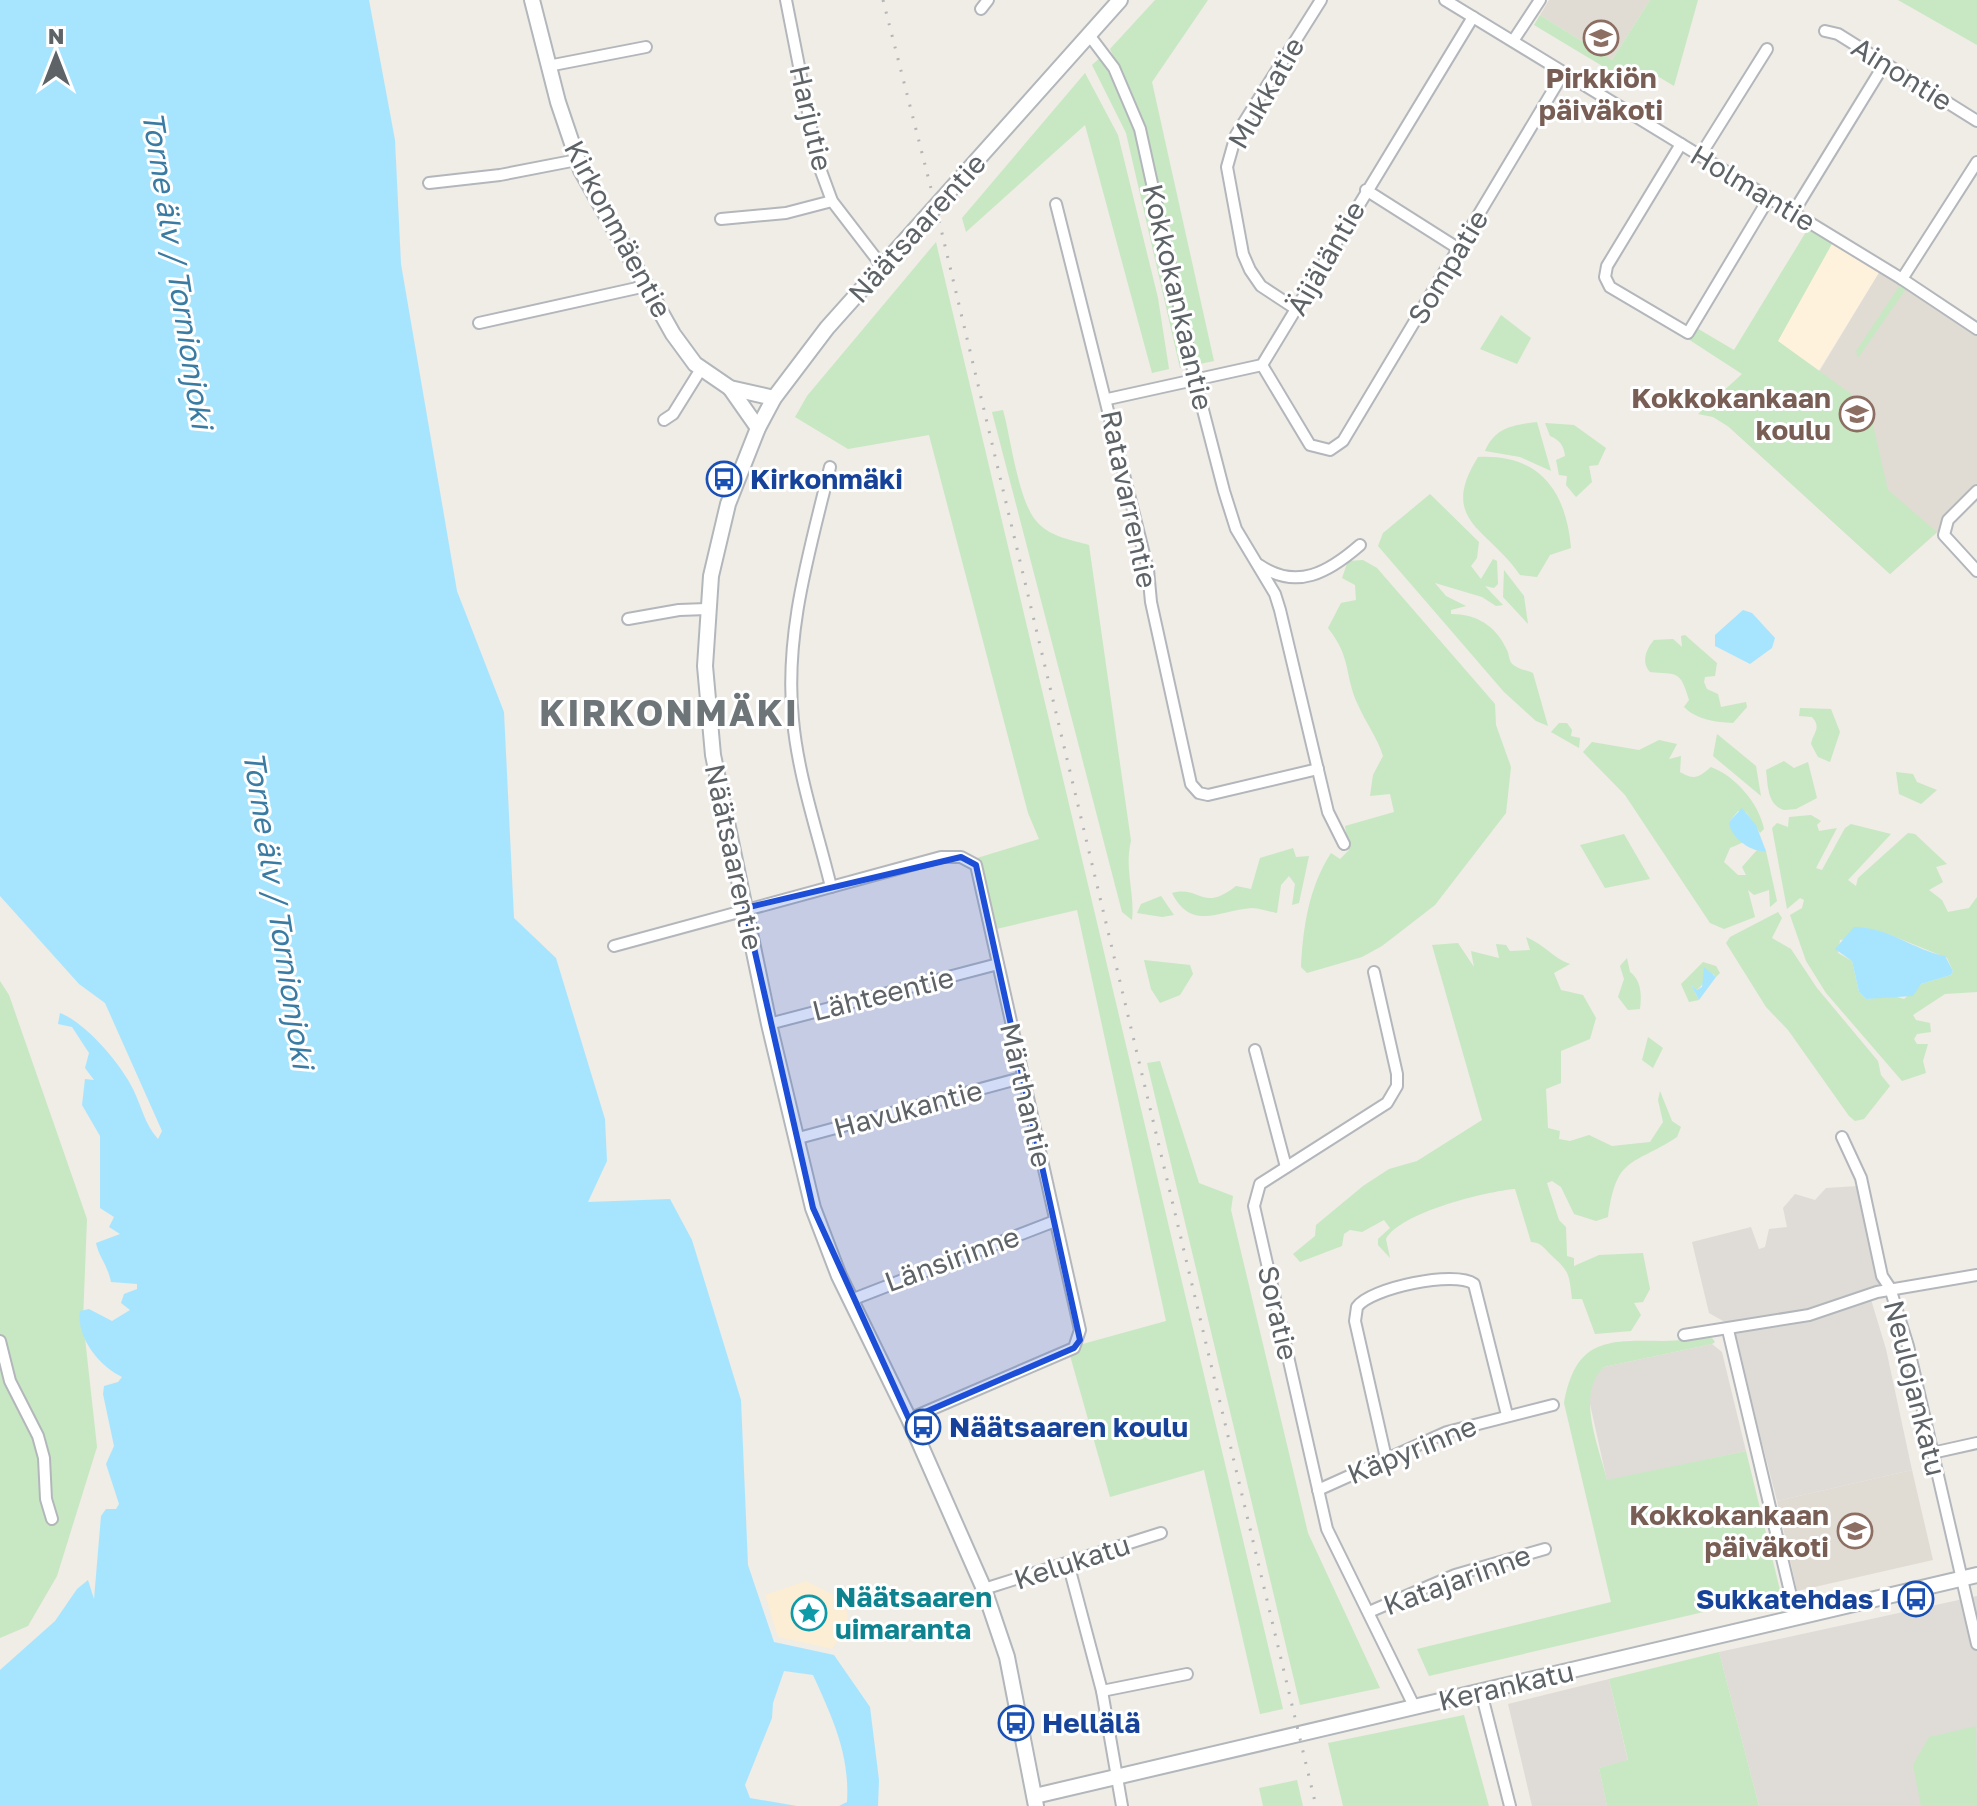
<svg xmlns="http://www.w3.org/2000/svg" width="1977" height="1806" font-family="'Golos Text',sans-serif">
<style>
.commercial{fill:#fff2dc}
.industrial{fill:#dfdcd8}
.education{fill:#e0dcd4}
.green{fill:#c7e8c2;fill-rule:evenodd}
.sand{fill:#fcedd5}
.water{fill:#a7e5ff}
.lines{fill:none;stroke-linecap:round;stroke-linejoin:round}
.street-casing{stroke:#b3b7bb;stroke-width:14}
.secondary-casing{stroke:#b2b7bb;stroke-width:18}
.street{stroke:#fff;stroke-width:10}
.secondary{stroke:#fff;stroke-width:14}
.rail{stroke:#b4b5b6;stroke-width:3;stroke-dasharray:2 10;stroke-linecap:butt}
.marked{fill:#1d4ed8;fill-opacity:0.2;stroke:#1d4ed8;stroke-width:6;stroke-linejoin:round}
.labels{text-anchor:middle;stroke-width:6;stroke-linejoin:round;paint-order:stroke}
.street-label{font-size:28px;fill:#5d6367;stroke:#fff}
.education-label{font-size:28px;font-weight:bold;fill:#785e54;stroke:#fff;text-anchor:end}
.transit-label{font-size:28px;font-weight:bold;fill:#164399;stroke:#fff;text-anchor:start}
.culture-label{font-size:28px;font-weight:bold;fill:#0d838f;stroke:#fff;text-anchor:start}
.water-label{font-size:30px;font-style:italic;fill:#3a7ba3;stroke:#fff}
.district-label{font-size:36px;font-weight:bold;letter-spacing:2px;fill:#6e7579;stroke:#fff}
</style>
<rect width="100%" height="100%" fill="#f0ece6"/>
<!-- commercial -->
<polygon class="commercial" points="1833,242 1880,271 1819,370 1777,341"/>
<!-- industrial -->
<g class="industrial">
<polygon points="1858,1186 1881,1289 1869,1293 1886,1349 1912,1470 1777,1501 1732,1326 1709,1313 1692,1242 1751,1227 1759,1249 1765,1247 1769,1229 1787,1227 1783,1208 1795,1194 1815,1200 1826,1188"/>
<polygon points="1712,1344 1722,1352 1746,1451 1607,1481 1588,1395 1593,1377 1604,1367"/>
<polygon points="1977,1596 1977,1806 1759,1806 1719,1652"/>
<polygon points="1609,1679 1628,1761 1599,1768 1607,1806 1532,1806 1508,1704"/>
</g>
<!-- education -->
<g class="education">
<polygon points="1549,0 1650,0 1612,60 1540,15"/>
<polygon points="1880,271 1977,334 1977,497 1890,574 1729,427 1820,370"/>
<polygon points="1912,1470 1933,1560 1797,1591 1777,1501"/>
</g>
<!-- green -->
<g class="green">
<polygon points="1155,0 1208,0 1152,82 1214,361 1199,364 1146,128 1110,49"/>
<polygon points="1650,0 1698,0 1674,86 1649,71 1639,88 1534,25 1540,15 1612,60"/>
<polygon points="1898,0 1977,0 1977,45"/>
<polygon points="1101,57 1136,131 1189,366 1180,368 1126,133 1092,65"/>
<polygon points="1085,73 1118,135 1158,298 1169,369 1152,373 1085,125 966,232 962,218"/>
<polygon points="1809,227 1833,242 1778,341 1869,407 1888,490 1937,532 1890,574 1729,427 1713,417 1698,414 1742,374 1688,339 1695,327 1734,350"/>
<polygon points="936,242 1283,1709 1260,1714 1204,1470 1110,1497 1069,1352 1079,1345 1166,1321 1077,910 992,930 977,858 1039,839 1028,813 929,435 848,449 795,417 807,396"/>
<polygon points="1900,285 1906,289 1858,358 1856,351"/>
<polygon points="1501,315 1531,338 1517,364 1480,349"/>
<path d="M1003 410C1011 438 1018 503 1038 523 1051 537 1072 540 1089 545L1131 841C1124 868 1135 893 1132 920L1122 912 992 412Z"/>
<path d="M1537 422 1551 471 1520 457 1485 451C1495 427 1514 425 1537 422Z"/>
<path d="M1545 423 1574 425 1606 448 1598 465 1589 466 1592 482 1576 497 1566 485 1567 476 1559 475 1556 460 1565 456C1564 446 1560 440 1550 436Z"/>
<path d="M1478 457C1540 454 1566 491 1571 548L1550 555 1537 577 1520 575C1488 528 1438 521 1478 457Z"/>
<path d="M1430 494 1479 542 1477 558 1471 566 1481 579 1493 559 1497 561 1498 584 1494 588 1485 586 1503 605 1496 606 1482 597 1435 583 1446 596 1466 606 1451 610V614C1477 614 1496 626 1507 650 1510 656 1508 662 1515 666 1520 670 1527 670 1533 673L1548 726 1536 721 1504 692 1378 546 1383 533Z"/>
<path d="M1363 560 1377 568 1495 704 1496 725 1511 767 1506 813 1435 905 1382 946 1362 957 1307 973 1301 967C1303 927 1309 887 1331 853L1340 859 1349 850 1345 826 1394 812 1390 794 1370 796 1373 775 1383 756C1377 737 1366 723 1358 705 1344 675 1352 658 1328 628L1341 603 1356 600 1355 585 1342 578 1348 561Z"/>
<polygon points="1504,570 1524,596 1528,624 1503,597"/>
<path d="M1685 635 1717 663 1715 676 1705 677 1704 682 1707 689 1718 694 1721 707 1746 702 1747 707 1733 723C1716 722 1697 720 1684 707L1689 700C1680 669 1677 675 1650 672 1641 662 1646 649 1654 640L1673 639 1682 647 1681 636Z"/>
<path d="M1800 708 1831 709 1840 732 1830 762 1818 757 1811 744C1813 733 1822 728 1812 717L1799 716Z"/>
<polygon points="1559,723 1567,723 1572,730 1571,736 1580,738 1579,748 1551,732"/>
<polygon points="1717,734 1756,766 1761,796 1713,756"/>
<path d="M1659 740 1677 744 1669 759 1681 756 1680 772C1695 781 1699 777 1711 767 1735 776 1759 803 1764 829L1760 833 1746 812 1738 811 1729 822 1744 842 1730 848 1724 862 1738 875H1746L1742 867 1757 850 1766 851 1777 901 1770 907 1769 890 1754 895 1748 890 1755 917 1724 929 1710 923 1625 795 1583 752 1592 742 1639 750Z"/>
<path d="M1784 761 1794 768 1808 762 1817 798 1796 809 1784 810C1767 805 1768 785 1766 770Z"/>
<polygon points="1896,772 1913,774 1917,782 1937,790 1921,804 1899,794"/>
<path d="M1811 815 1821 821 1817 825 1819 831 1837 828 1816 868 1822 870 1845 828 1851 824 1891 834 1848 880 1856 886 1858 878 1908 833 1915 834 1947 864 1936 867 1943 882 1929 890 1942 900 1948 912 1969 908 1977 897V992L1945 994 1913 1015 1916 1020 1930 1023 1931 1032 1917 1034 1914 1039 1917 1044H1928L1923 1061 1926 1073 1902 1081 1826 993 1806 961 1790 915 1802 908 1804 900 1800 898 1787 909 1772 828 1777 823 1788 827 1789 817ZM1888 934 1947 958 1953 971 1951 975 1921 984 1904 999 1894 996 1866 999 1859 992 1852 961 1838 953 1840 940Z"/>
<polygon points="1624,834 1650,879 1605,888 1580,845"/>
<path d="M1293 848 1296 857 1309 856 1299 903 1292 905 1295 884 1289 876 1281 885 1277 913C1269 912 1260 908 1252 908 1219 910 1192 932 1172 893 1200 885 1202 913 1236 886L1251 889 1260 858Z"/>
<polygon points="1161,896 1174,915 1162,917 1137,913 1141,904"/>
<polygon points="1778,912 1782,918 1772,938 1791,949 1817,988 1878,1061 1881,1075 1890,1086 1864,1119 1855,1121 1849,1116 1788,1030 1766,1007 1726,943 1730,937"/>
<path d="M1526 937C1545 945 1553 958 1570 964L1554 973 1561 990 1583 995 1596 1018 1590 1039 1561 1051V1083L1546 1089 1548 1128 1560 1131 1559 1139 1570 1141 1589 1135 1612 1146 1650 1142 1663 1122 1658 1100 1660 1091 1672 1121 1681 1127 1677 1137C1631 1167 1617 1155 1608 1217L1596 1221 1574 1214 1561 1187 1552 1181 1547 1183 1559 1220 1566 1227 1567 1256 1574 1258V1266L1599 1255 1643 1253 1650 1289 1643 1302 1634 1303 1641 1315 1631 1331 1595 1334 1582 1299H1572C1569 1274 1570 1272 1551 1255 1543 1247 1542 1243 1531 1242L1515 1189C1487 1191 1399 1213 1386 1239L1390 1258 1378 1245V1239L1390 1228 1384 1220 1362 1232 1350 1230 1344 1234 1342 1246 1300 1262 1293 1254 1315 1236 1316 1225 1363 1186 1389 1169 1417 1161 1482 1120 1432 945 1458 943 1474 967 1471 951 1499 958 1496 944 1506 945 1510 951 1530 950Z"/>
<path d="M1627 958 1630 972C1641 980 1642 995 1640 1009L1628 1010 1618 997 1624 979 1620 966Z"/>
<polygon points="1144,960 1190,965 1193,974 1180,995 1160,1003 1151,989"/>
<polygon points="1703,962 1716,966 1720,973 1716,977 1713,974 1697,990 1691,985 1699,1000 1689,1002 1681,984"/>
<polygon points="0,981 9,995 87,1219 83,1320 97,1447 57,1576 28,1626 0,1638"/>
<polygon points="1648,1037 1663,1048 1653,1068 1642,1060"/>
<polygon points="1160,1061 1199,1183 1233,1196 1231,1210 1308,1533 1380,1688 1300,1705 1147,1063"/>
<path d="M1712 1338 1715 1342 1712 1344 1604 1367C1575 1394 1599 1446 1607 1480L1746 1451 1781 1594 1429 1676 1417 1649 1611 1602 1564 1403C1576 1339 1606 1340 1663 1341 1679 1341 1696 1338 1712 1338Z"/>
<polygon points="1719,1652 1759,1806 1607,1806 1599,1768 1628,1760 1609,1679"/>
<polygon points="1464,1715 1489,1806 1343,1806 1328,1743"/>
<polygon points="1976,1726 1977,1806 1921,1806 1913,1765 1929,1737"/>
<polygon points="1297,1780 1303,1806 1263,1806 1259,1788"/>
</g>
<!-- sand -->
<polygon class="sand" points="806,1581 846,1601 848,1625 832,1649 778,1637 765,1595"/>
<!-- water -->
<g class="water">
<path d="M0 0H369L395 140 401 264 457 591 504 712 514 918 556 958 605 1119 607 1161 588 1202 670 1199 692 1240 741 1400 748 1565 774 1642 834 1655 870 1707 879 1780 878 1806H839L847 1802C850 1754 832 1717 813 1675L784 1671 773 1703 772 1718 745 1785 750 1798 797 1806H0V1670L55 1621 77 1589 88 1580 94 1599 101 1516 106 1509H116L119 1504 106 1464 114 1446 103 1394 104 1386 118 1382 122 1377C99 1366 76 1337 80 1311L89 1309 112 1321 130 1310 121 1303 124 1294 137 1289V1284L111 1282C108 1266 99 1257 96 1243L120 1234 109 1227 114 1217 100 1208V1136L82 1105 85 1079 94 1080 85 1068 89 1053 72 1027 58 1024 60 1013C85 1022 121 1064 133 1089 142 1107 144 1123 158 1139L162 1131 105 1003 79 984 0 896Z"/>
<polygon points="1743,610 1752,613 1775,638 1772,648 1750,664 1715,646 1715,635"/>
<path d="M1742 808 1756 825 1766 851C1751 853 1730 837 1729 822Z"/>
<path d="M1854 927C1889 927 1913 950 1945 956L1953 971 1951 975 1921 984 1913 996 1866 999 1859 992 1852 961 1835 949Z"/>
<polygon points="1704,967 1716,977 1699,1000 1691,985 1697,990 1702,987"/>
</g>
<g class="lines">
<!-- street casing -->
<g class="street-casing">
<g id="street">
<polyline points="786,0 818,163 832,201 882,266"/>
<polyline points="1445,0 1902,279 1977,329"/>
<polyline points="981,9 988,0"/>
<polyline points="1825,31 1838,34 1977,121"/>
<polyline points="1089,35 1114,68 1140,129 1195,379 1224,491 1236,529 1275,594 1280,610 1328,812 1344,844"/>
<polyline points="1513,41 1540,0"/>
<polyline points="548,66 646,47"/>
<polyline points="1681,144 1607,266 1605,277 1610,287 1688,333 1769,198"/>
<polyline points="1700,156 1767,49"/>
<polyline points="429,183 500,175 577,160"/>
<polyline points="1366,190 1459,249"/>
<polyline points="1056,204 1148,570 1151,602 1191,784 1199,793 1208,795 1318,769"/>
<polyline points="1793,213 1885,63"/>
<polyline points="721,219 786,213 832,201"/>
<polyline points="1902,279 1977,162"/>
<polyline points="1296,309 1261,286 1250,270 1243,254 1227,167 1236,135 1321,0"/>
<polyline points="479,323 646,286"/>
<polyline points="1262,365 1310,445 1330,450 1343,441 1564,72"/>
<polyline points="1108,399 1262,365 1473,17"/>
<polyline points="664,420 673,414 701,369"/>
<path d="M830 467C810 550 784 633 793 720 798 776 818 833 831 887"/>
<polyline points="1977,491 1948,520 1944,535 1977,571"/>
<path d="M1259 565C1297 591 1329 572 1360 545"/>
<polyline points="628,619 679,610 707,609"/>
<polyline points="614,946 941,857 961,857 976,865 1080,1330 1074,1348 909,1419"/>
<polyline points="1374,972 1397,1074 1397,1086 1387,1103 1260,1184 1254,1206 1327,1529 1415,1708"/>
<polyline points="769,1024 998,964"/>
<polyline points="1255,1050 1286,1167"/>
<polyline points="1842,1137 1861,1178 1882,1276 1890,1288 1908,1346 1977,1644"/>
<polyline points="795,1139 1021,1078"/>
<polyline points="851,1300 1055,1221"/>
<polyline points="1728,1330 1796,1617"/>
<polyline points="1684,1335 1809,1315 1877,1292 1977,1275"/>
<polyline points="0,1341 10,1381 38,1436 44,1458 46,1499 52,1519"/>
<polyline points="1932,1453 1977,1443"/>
<path d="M1386 1458 1355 1321 1357 1307C1370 1288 1455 1270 1474 1284L1507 1415"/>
<polyline points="1318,1490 1447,1432 1553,1405"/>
<polyline points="1068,1563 1102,1691 1122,1806"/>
<polyline points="984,1589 1161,1533"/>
<polyline points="1369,1612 1455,1575 1545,1549"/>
<polyline points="1102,1691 1187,1674"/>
<polyline points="1481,1692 1510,1806"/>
</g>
</g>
<!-- secondary casing -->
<g class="secondary-casing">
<g id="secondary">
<polyline points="532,0 558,102 581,170 673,334 695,364 730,388 774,398"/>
<polyline points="730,388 758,428"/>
<polyline points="1035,1796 1977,1575"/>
<polyline points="1036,1806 1007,1657 984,1589 909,1419 839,1276 813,1208 769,1024 713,755 705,666 711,576 728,504 758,428 774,398 827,328 1120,0"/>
</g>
</g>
<!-- street -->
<use href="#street" class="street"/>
<!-- secondary -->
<use href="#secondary" class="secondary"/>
<!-- rail -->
<polyline class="rail" points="883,0 936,208 1316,1806"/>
</g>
<!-- marked area -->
<path class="marked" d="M961 857 976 865 1080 1340 1074 1348 909 1419 813 1208 745 908Z"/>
<!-- icons -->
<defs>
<g id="school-ring" transform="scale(1.8)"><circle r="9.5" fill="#fff" stroke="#8d6e63" stroke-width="1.5"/><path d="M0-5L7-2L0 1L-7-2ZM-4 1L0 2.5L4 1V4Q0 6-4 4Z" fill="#8d6e63"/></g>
<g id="bus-ring" transform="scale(1.8)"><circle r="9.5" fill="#fff" stroke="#1a4fb4" stroke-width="1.5"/><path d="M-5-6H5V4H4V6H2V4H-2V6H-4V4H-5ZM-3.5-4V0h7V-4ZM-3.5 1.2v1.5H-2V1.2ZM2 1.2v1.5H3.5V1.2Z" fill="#1a4fb4"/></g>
<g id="sight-ring" transform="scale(1.8)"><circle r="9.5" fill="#fff" stroke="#0f9aa8" stroke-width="1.5"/><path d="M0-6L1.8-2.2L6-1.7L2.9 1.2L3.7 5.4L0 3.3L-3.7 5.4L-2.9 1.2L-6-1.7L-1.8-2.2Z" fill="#0f9aa8"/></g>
</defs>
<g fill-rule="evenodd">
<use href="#school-ring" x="1601" y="38"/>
<use href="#school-ring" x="1857" y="414"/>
<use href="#bus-ring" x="724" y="479"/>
<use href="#bus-ring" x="923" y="1427"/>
<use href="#school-ring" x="1855" y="1531"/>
<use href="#bus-ring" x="1916" y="1599"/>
<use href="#sight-ring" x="809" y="1613"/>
<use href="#bus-ring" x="1016" y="1723"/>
</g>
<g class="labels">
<!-- street labels -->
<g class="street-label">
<text transform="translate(1902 74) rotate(32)" y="10">Ainontie</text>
<text transform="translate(1266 93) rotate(-60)" y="10">Mukkatie</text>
<text transform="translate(811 118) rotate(77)" y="10">Harjutie</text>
<text transform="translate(1753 188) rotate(31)" y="10">Holmantie</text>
<text transform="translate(917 228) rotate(-48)" y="10">Näätsaarentie</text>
<text transform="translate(618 229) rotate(62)" y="10">Kirkonmäentie</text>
<text transform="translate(1326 258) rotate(-60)" y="10">Äijäläntie</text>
<text transform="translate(1448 267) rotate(-59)" y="10">Sompatie</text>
<text transform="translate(1178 297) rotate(77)" y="10">Kokkokankaantie</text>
<text transform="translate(1129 499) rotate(78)" y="10">Ratavarrentie</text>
<text transform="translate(734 857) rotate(78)" y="10">Näätsaarentie</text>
<text transform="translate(883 994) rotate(-14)" y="10">Lähteentie</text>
<text transform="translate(1026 1095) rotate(77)" y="10">Märthantie</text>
<text transform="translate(908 1109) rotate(-15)" y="10">Havukantie</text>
<text transform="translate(952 1259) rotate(-20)" y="10">Länsirinne</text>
<text transform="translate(1278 1313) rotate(77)" y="10">Soratie</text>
<text transform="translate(1915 1388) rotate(76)" y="10">Neulojankatu</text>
<text transform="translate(1412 1450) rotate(-22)" y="10">Käpyrinne</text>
<text transform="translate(1072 1562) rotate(-18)" y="10">Kelukatu</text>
<text transform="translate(1457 1580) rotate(-20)" y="10">Katajarinne</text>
<text transform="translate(1506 1686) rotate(-13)" y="10">Kerankatu</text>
</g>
<!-- education labels -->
<g class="education-label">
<text x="1601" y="88" text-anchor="middle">Pirkkiön<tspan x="1601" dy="32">päiväkoti</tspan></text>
<text x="1831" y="408">Kokkokankaan<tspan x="1831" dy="32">koulu</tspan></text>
<text x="1829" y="1525">Kokkokankaan<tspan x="1829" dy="32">päiväkoti</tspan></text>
</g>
<!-- transit labels -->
<g class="transit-label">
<text x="750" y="489">Kirkonmäki</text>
<text x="949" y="1437">Näätsaaren koulu</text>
<text x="1890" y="1609" text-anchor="end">Sukkatehdas I</text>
<text x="1042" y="1733">Hellälä</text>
</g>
<!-- culture labels -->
<g class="culture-label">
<text x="835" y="1607">Näätsaaren<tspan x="835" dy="32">uimaranta</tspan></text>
</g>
<!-- water labels -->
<g class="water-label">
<text transform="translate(177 270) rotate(81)" y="10">Torne älv / Tornionjoki</text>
<text transform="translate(278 910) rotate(81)" y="10">Torne älv / Tornionjoki</text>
</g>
<!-- district labels -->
<g class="district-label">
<text x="669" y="726">KIRKONMÄKI</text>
</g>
</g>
<!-- north arrow -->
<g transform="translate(56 56)" stroke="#ffffff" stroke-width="6" paint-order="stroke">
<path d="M0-6L14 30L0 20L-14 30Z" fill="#5d6367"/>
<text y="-12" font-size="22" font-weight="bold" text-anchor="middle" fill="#5d6367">N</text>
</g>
</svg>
